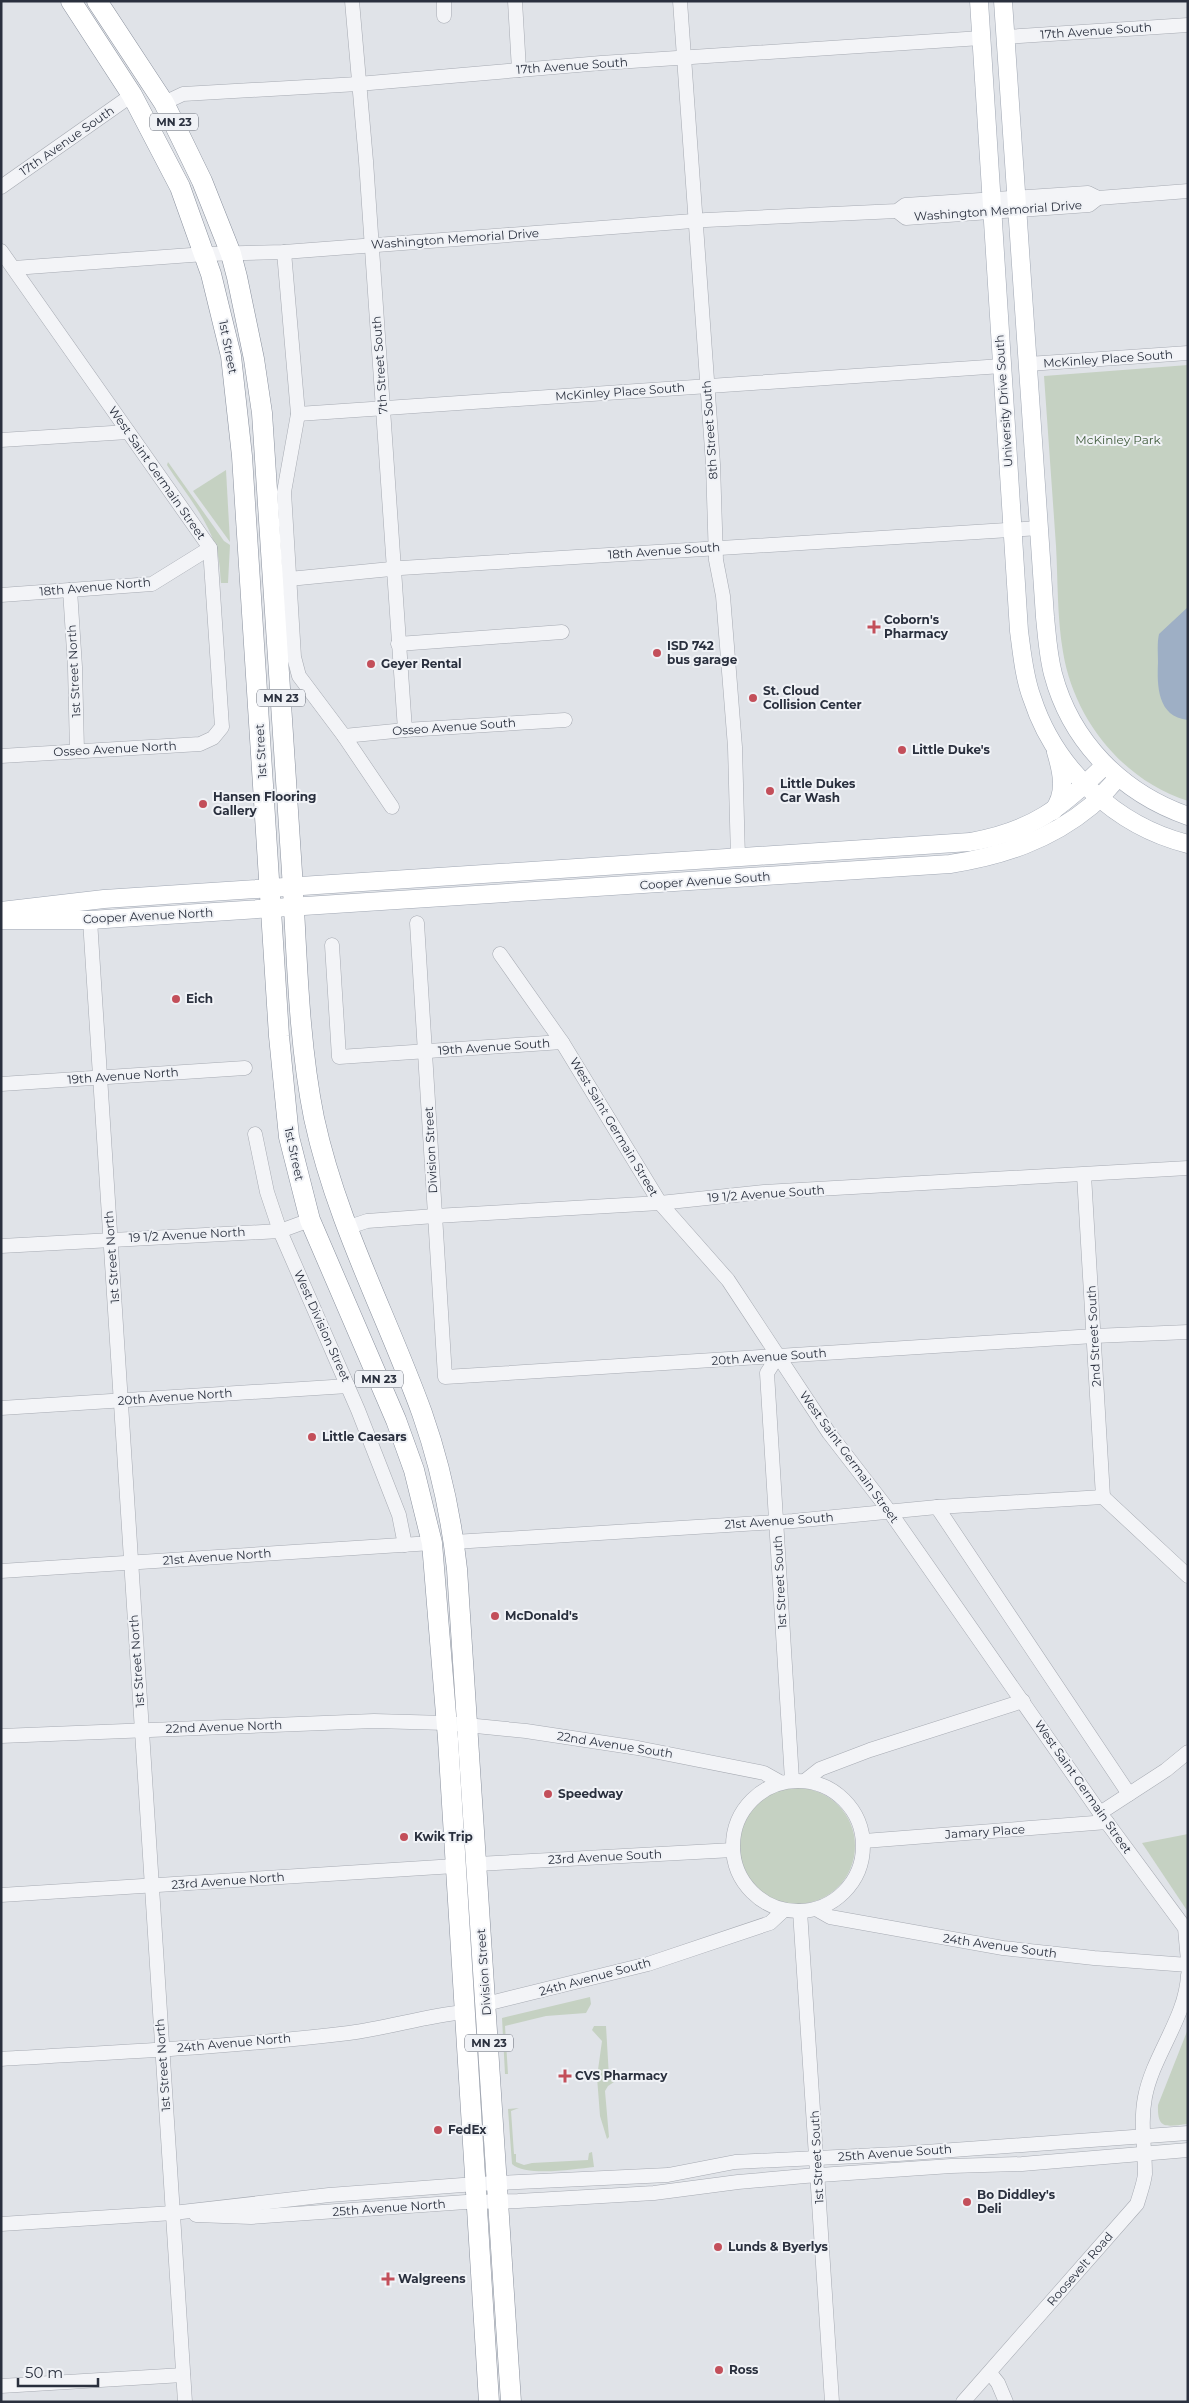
<svg xmlns="http://www.w3.org/2000/svg" width="1189" height="2403" font-family="Montserrat,sans-serif">
<style>
.green{fill:#c5d1c2}
.water{fill:#9eafc5}
.lines{fill:none;stroke-linecap:round;stroke-linejoin:round}
.minor-casing{stroke:#a6aab2;stroke-width:15}
.major-casing{stroke:#a0a7b3;stroke-width:19}
.highway-casing{stroke:#89909d;stroke-width:21}
.minor{stroke:#f3f4f7;stroke-width:14}
.major{stroke:#fff;stroke-width:18}
.highway{stroke:#fff;stroke-width:20}
.poi-dot{fill:#c34f5a;stroke:#f0f2f6;stroke-width:2}
.labels{text-anchor:middle;stroke-width:4;stroke-linejoin:round;paint-order:stroke}
.shield{fill:#f0f2f6;stroke:#656a75;stroke-width:1}
.shield-label{font-size:11px;font-weight:bold;fill:#2a303e}
.street-label{font-size:12px;fill:#2a303e;stroke:#f0f2f6}
.park-label{font-size:12px;fill:#3d5939;stroke:#f0f2f6}
.poi-label{font-size:12px;font-weight:bold;fill:#2a303e;stroke:#f0f2f6;text-anchor:start}
</style>
<rect width="100%" height="100%" fill="#e0e3e8"/>
<!-- green -->
<g class="green">
<path d="M1188 365V801C1122 780 1074 719 1063 652 1057 617 1058 581 1056 546 1052 489 1048 432 1044 376Z"/>
<path d="M168 462 224 541 230 545 228 583H221C220 573 220 562 217 552 209 520 185 493 167 465Z"/>
<polygon points="226,470 230,542 193,491"/>
<circle cx="797" cy="1846" r="58"/>
<polygon points="1188,1834 1188,1912 1142,1843"/>
<polygon points="590,1997 591,2004 586,2013 546,2016 505,2026 508,2074 505,2074 502,2018"/>
<polygon points="594,2026 606,2026 609,2077 617,2077 617,2080 608,2086 605,2091 609,2137 607,2139 600,2116 597,2077 602,2041 592,2030"/>
<path d="M1188 2029V2124C1167 2126 1157 2131 1158 2105Z"/>
<path d="M519 2108 511 2111 514 2154H516V2162L524 2165 532 2163 588 2160 589 2153 592 2152 594 2167C575 2169 526 2177 512 2164L508 2109Z"/>
</g>
<!-- water -->
<path class="water" d="M1188 607V720C1157 717 1157 685 1158 662 1158 652 1157 643 1159 634Z"/>
<g class="lines">
<!-- minor casing -->
<g class="minor-casing">
<g id="minor">
<polyline points="352,1 366,161 405,730"/>
<polyline points="444,1 444,16"/>
<polyline points="515,1 519,70"/>
<polyline points="680,1 713,464 716,560 723,596 735,747 738,858"/>
<polyline points="1005,37 1188,25"/>
<polyline points="164,103 183,94 358,84 601,63 981,38"/>
<polyline points="1,187 132,95"/>
<polyline points="897,211 906,218 1089,205 1098,198"/>
<polyline points="1,251 210,548 222,727 213,738 200,744 1,756"/>
<polyline points="284,252 298,414 284,492 294,657 299,676 344,736 392,807"/>
<polyline points="14,268 205,254 284,252 706,220 897,211 905,205 1088,193 1098,198 1188,191"/>
<polyline points="1028,364 1188,353"/>
<polyline points="298,414 1002,366"/>
<polyline points="1,440 128,432"/>
<polyline points="289,579 401,568 1040,528"/>
<polyline points="70,590 75,667 77,751"/>
<polyline points="1,595 152,584 210,548"/>
<polyline points="398,644 562,632"/>
<polyline points="344,736 405,730 565,720"/>
<polyline points="90,920 185,2402"/>
<polyline points="417,923 445,1377 1094,1336 1188,1332"/>
<polyline points="332,945 339,1057 562,1042"/>
<polyline points="500,954 562,1042 660,1203 728,1280 829,1433 890,1512 1100,1813 1185,1928 1188,1961"/>
<polyline points="1,1084 245,1068"/>
<polyline points="255,1134 267,1192 280,1231 358,1410 399,1515 405,1545"/>
<polyline points="1084,1175 1103,1497"/>
<polyline points="346,1228 367,1221 435,1216 660,1203 764,1192 1188,1168"/>
<polyline points="1,1246 280,1231 310,1220"/>
<polyline points="777,1357 767,1373 792,1780"/>
<polyline points="1,1408 348,1386"/>
<polyline points="1103,1497 1188,1576"/>
<polyline points="937,1507 1129,1794"/>
<polyline points="454,1542 793,1521 937,1507 1103,1497"/>
<polyline points="1,1571 432,1543"/>
<polyline points="1,1736 374,1721 446,1723 526,1731 638,1748 764,1773 780,1782"/>
<polyline points="806,1780 820,1769 870,1750 1023,1701"/>
<circle cx="798" cy="1846" r="65"/>
<polyline points="1100,1813 1166,1770 1188,1752"/>
<polyline points="864,1841 1107,1822"/>
<polyline points="477,1864 733,1850"/>
<polyline points="1,1895 455,1866"/>
<polyline points="816,1909 830,1917 1003,1948 1094,1958 1188,1965"/>
<polyline points="800,1911 832,2402"/>
<polyline points="486,2004 648,1964 770,1923 784,1910"/>
<path d="M1 2059C117 2052 233 2047 349 2033 388 2028 425 2016 464 2012"/>
<polyline points="196,2215 251,2217 466,2202 518,2201 654,2193 738,2182 805,2176 951,2166 1022,2164 1188,2150"/>
<polyline points="1,2224 173,2213 329,2195 476,2184 668,2175 735,2162 898,2154 1188,2133"/>
<polyline points="990,2373 998,2383 1006,2402"/>
<polyline points="1,2386 183,2375"/>
<path d="M963 2402 1137 2204C1140 2194 1144 2183 1145 2174 1145 2148 1140 2123 1145 2097 1153 2055 1186 2018 1188 1975"/>
</g>
</g>
<!-- major casing -->
<g class="major-casing">
<g id="major">
<path d="M979 1 1019 631C1022 653 1024 677 1032 698 1055 769 1116 826 1188 844"/>
<path d="M1003 1 1045 617C1047 636 1048 655 1053 674 1071 742 1122 793 1188 816"/>
<path d="M1053 811C1067 793 1062 772 1056 752"/>
<path d="M1 911 104 899 970 842C1033 831 1061 808 1105 765"/>
<path d="M1 920H90L950 864C1002 856 1050 840 1091 806 1101 797 1109 787 1118 778"/>
</g>
</g>
<!-- highway casing -->
<g class="highway-casing">
<g id="highway">
<polyline points="71,1 132,95 180,187 211,274 231,356 242,456 279,1036 289,1137 310,1220 396,1420 414,1470 432,1543 448,1739 489,2402"/>
<path d="M97 1 164 103 202 181 231 254 237 277 254 359 262 413C272 561 281 709 291 857 297 944 297 1033 314 1118 336 1221 386 1314 422 1413 440 1464 451 1515 457 1569L511 2402"/>
</g>
</g>
<!-- minor -->
<use href="#minor" class="minor"/>
<!-- major -->
<use href="#major" class="major"/>
<!-- highway -->
<use href="#highway" class="highway"/>
</g>
<!-- markers -->
<g class="poi-dot">
<path d="M871.5 619.5h5v5h5v5h-5v5h-5v-5h-5v-5h5z"/>
<circle cx="657" cy="653" r="5"/>
<circle cx="371" cy="664" r="5"/>
<circle cx="753" cy="698" r="5"/>
<circle cx="902" cy="750" r="5"/>
<circle cx="770" cy="791" r="5"/>
<circle cx="203" cy="804" r="5"/>
<circle cx="176" cy="999" r="5"/>
<circle cx="312" cy="1437" r="5"/>
<circle cx="495" cy="1616" r="5"/>
<circle cx="548" cy="1794" r="5"/>
<circle cx="404" cy="1837" r="5"/>
<path d="M562.5 2068.5h5v5h5v5h-5v5h-5v-5h-5v-5h5z"/>
<circle cx="438" cy="2130" r="5"/>
<circle cx="967" cy="2202" r="5"/>
<circle cx="718" cy="2247" r="5"/>
<path d="M385.5 2271.5h5v5h5v5h-5v5h-5v-5h-5v-5h5z"/>
<circle cx="719" cy="2370" r="5"/>
</g>
<g class="labels">
<!-- shield labels -->
<g class="shield">
<rect x="150" y="113.5" width="48" height="17" rx="4"/>
<rect x="257" y="689.5" width="48" height="17" rx="4"/>
<rect x="355" y="1370.5" width="48" height="17" rx="4"/>
<rect x="465" y="2034.5" width="48" height="17" rx="4"/>
</g>
<g class="shield-label">
<text x="174" y="126">MN 23</text>
<text x="281" y="702">MN 23</text>
<text x="379" y="1383">MN 23</text>
<text x="489" y="2047">MN 23</text>
</g>
<!-- street labels -->
<g class="street-label">
<text transform="translate(1096 31) rotate(-4)" y="4">17th Avenue South</text>
<text transform="translate(572 66) rotate(-4)" y="4">17th Avenue South</text>
<text transform="translate(67 141) rotate(-35)" y="4">17th Avenue South</text>
<text transform="translate(998 211) rotate(-4)" y="4">Washington Memorial Drive</text>
<text transform="translate(455 239) rotate(-4)" y="4">Washington Memorial Drive</text>
<text transform="translate(228 347) rotate(79)" y="4">1st Street</text>
<text transform="translate(1108 359) rotate(-4)" y="4">McKinley Place South</text>
<text transform="translate(380 365) rotate(-94)" y="4">7th Street South</text>
<text transform="translate(620 392) rotate(-4)" y="4">McKinley Place South</text>
<text transform="translate(1004 401) rotate(-94)" y="4">University Drive South</text>
<text transform="translate(710 430) rotate(-94)" y="4">8th Street South</text>
<text transform="translate(157 473) rotate(55)" y="4">West Saint Germain Street</text>
<text transform="translate(664 551) rotate(-4)" y="4">18th Avenue South</text>
<text transform="translate(95 587) rotate(-5)" y="4">18th Avenue North</text>
<text transform="translate(74 671) rotate(-93)" y="4">1st Street North</text>
<text transform="translate(454 727) rotate(-4)" y="4">Osseo Avenue South</text>
<text transform="translate(115 749) rotate(-3)" y="4">Osseo Avenue North</text>
<text transform="translate(261 751) rotate(-93)" y="4">1st Street</text>
<text transform="translate(705 881) rotate(-4)" y="4">Cooper Avenue South</text>
<text transform="translate(148 916) rotate(-3)" y="4">Cooper Avenue North</text>
<text transform="translate(494 1047) rotate(-4)" y="4">19th Avenue South</text>
<text transform="translate(123 1076) rotate(-4)" y="4">19th Avenue North</text>
<text transform="translate(614 1127) rotate(59)" y="4">West Saint Germain Street</text>
<text transform="translate(431 1150) rotate(-93)" y="4">Division Street</text>
<text transform="translate(294 1154) rotate(78)" y="4">1st Street</text>
<text transform="translate(766 1194) rotate(-4)" y="4">19 1/2 Avenue South</text>
<text transform="translate(187 1235) rotate(-3)" y="4">19 1/2 Avenue North</text>
<text transform="translate(112 1257) rotate(-94)" y="4">1st Street North</text>
<text transform="translate(322 1326) rotate(66)" y="4">West Division Street</text>
<text transform="translate(1094 1336) rotate(-93)" y="4">2nd Street South</text>
<text transform="translate(769 1357) rotate(-4)" y="4">20th Avenue South</text>
<text transform="translate(175 1397) rotate(-4)" y="4">20th Avenue North</text>
<text transform="translate(849 1457) rotate(54)" y="4">West Saint Germain Street</text>
<text transform="translate(779 1521) rotate(-4)" y="4">21st Avenue South</text>
<text transform="translate(217 1557) rotate(-4)" y="4">21st Avenue North</text>
<text transform="translate(780 1582) rotate(-93)" y="4">1st Street South</text>
<text transform="translate(137 1661) rotate(-94)" y="4">1st Street North</text>
<text transform="translate(224 1727) rotate(-2)" y="4">22nd Avenue North</text>
<text transform="translate(615 1745) rotate(9)" y="4">22nd Avenue South</text>
<text transform="translate(1083 1787) rotate(55)" y="4">West Saint Germain Street</text>
<text transform="translate(985 1832) rotate(-4)" y="4">Jamary Place</text>
<text transform="translate(605 1857) rotate(-3)" y="4">23rd Avenue South</text>
<text transform="translate(228 1881) rotate(-4)" y="4">23rd Avenue North</text>
<text transform="translate(1000 1946) rotate(8)" y="4">24th Avenue South</text>
<text transform="translate(484 1972) rotate(-94)" y="4">Division Street</text>
<text transform="translate(595 1977) rotate(-15)" y="4">24th Avenue South</text>
<text transform="translate(234 2043) rotate(-5)" y="4">24th Avenue North</text>
<text transform="translate(163 2065) rotate(-94)" y="4">1st Street North</text>
<text transform="translate(895 2153) rotate(-4)" y="4">25th Avenue South</text>
<text transform="translate(817 2157) rotate(-93)" y="4">1st Street South</text>
<text transform="translate(389 2208) rotate(-4)" y="4">25th Avenue North</text>
<text transform="translate(1080 2269) rotate(-49)" y="4">Roosevelt Road</text>
</g>
<!-- park labels -->
<g class="park-label">
<text x="1118" y="444">McKinley Park</text>
</g>
<!-- poi labels -->
<g class="poi-label">
<text x="884" y="624">Coborn's<tspan x="884" dy="14">Pharmacy</tspan></text>
<text x="667" y="650">ISD 742<tspan x="667" dy="14">bus garage</tspan></text>
<text x="381" y="668">Geyer Rental</text>
<text x="763" y="695">St. Cloud<tspan x="763" dy="14">Collision Center</tspan></text>
<text x="912" y="754">Little Duke's</text>
<text x="780" y="788">Little Dukes<tspan x="780" dy="14">Car Wash</tspan></text>
<text x="213" y="801">Hansen Flooring<tspan x="213" dy="14">Gallery</tspan></text>
<text x="186" y="1003">Eich</text>
<text x="322" y="1441">Little Caesars</text>
<text x="505" y="1620">McDonald's</text>
<text x="558" y="1798">Speedway</text>
<text x="414" y="1841">Kwik Trip</text>
<text x="575" y="2080">CVS Pharmacy</text>
<text x="448" y="2134">FedEx</text>
<text x="977" y="2199">Bo Diddley's<tspan x="977" dy="14">Deli</tspan></text>
<text x="728" y="2251">Lunds &amp; Byerlys</text>
<text x="398" y="2283">Walgreens</text>
<text x="729" y="2374">Ross</text>
</g>
</g>
<!-- border -->
<rect width="1189" height="2403" fill="none" stroke="#2a303e" stroke-width="5"/>
<!-- scale -->
<path d="M18 2378v8h80v-8" fill="none" stroke="#2a303e" stroke-width="2.5"/>
<text x="25" y="2378" font-size="15" fill="#2a303e" stroke="#f0f2f6" stroke-width="4" paint-order="stroke">50 m</text>
</svg>
